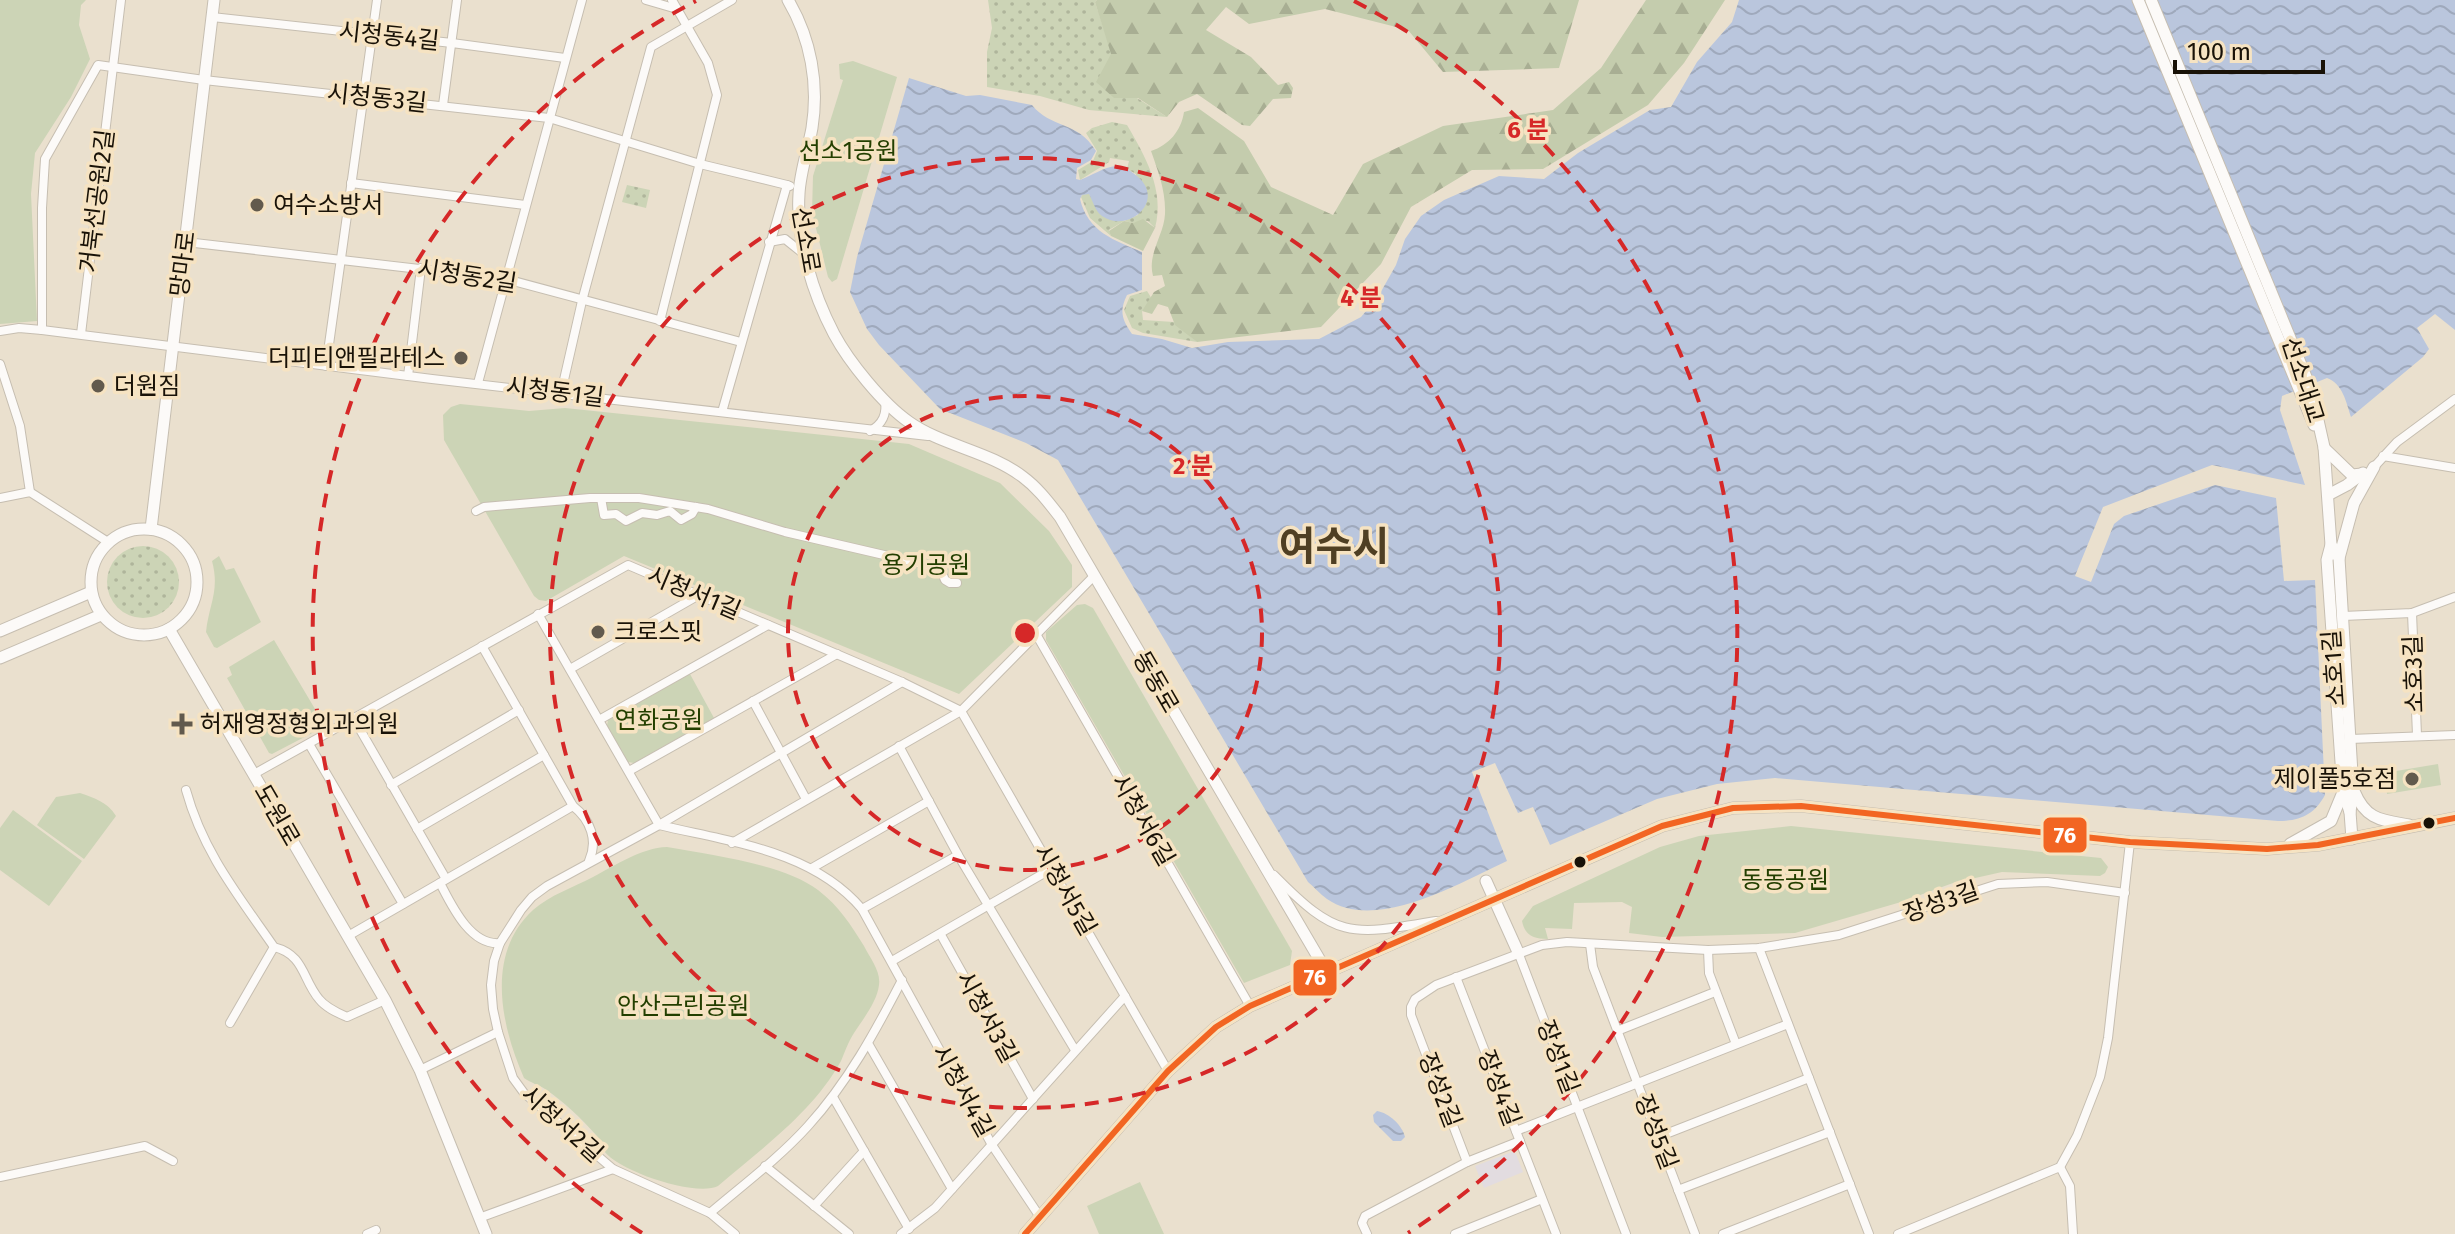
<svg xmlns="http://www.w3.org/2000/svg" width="2455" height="1234" font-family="'Fira Sans','Noto Sans KR',sans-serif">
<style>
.education{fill:#e2dce0}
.grass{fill:url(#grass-dots)}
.forest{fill:url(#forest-firs)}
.park{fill:#ccd4b6}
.water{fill:url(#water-waves)}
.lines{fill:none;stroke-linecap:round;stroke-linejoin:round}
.street-casing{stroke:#c6beb1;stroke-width:10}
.secondary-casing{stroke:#c6beb1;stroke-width:13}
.street{stroke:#fcfaf8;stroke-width:8}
.secondary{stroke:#fcfaf8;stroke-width:11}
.bus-1-casing{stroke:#f6e3c2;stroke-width:12}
.bus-1{stroke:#f26522;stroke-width:6}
.ring{fill:none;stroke:#d62828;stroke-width:4;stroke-dasharray:14 10}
.poi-dot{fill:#625a4d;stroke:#f6e3c2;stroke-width:3}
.bus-dot{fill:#191207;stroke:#f6e3c2;stroke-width:3}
.labels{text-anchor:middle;stroke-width:7;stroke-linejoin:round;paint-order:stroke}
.street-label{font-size:24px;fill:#191207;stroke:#f6e3c2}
.park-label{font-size:24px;fill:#233f00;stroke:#f6e3c2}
.poi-label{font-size:24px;fill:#191207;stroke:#f6e3c2;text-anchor:start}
.town-label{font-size:40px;font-weight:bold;fill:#4f3f23;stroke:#f6e3c2}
.centre{fill:#d62828;stroke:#f6e3c2;stroke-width:4}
.ring-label{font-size:24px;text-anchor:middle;font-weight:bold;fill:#d62828;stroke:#f6e3c2;stroke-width:7;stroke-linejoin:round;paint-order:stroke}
.line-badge{stroke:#f6e3c2;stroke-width:3}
.badge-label{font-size:22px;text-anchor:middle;font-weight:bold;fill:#fff}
</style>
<defs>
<pattern id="grass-dots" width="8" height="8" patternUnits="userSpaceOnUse" patternTransform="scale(2)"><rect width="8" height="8" fill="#ccd4b6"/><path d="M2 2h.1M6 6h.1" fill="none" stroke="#afb59b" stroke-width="1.8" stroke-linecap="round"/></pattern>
<pattern id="forest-firs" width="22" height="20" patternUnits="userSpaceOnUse" patternTransform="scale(2)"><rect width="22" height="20" fill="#c4ccad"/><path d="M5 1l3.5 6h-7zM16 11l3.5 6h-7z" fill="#a8ae93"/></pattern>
<pattern id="water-waves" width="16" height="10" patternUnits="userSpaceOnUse" patternTransform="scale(2)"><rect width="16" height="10" fill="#bac6dd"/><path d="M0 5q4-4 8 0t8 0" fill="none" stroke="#9fa9bc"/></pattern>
</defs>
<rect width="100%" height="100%" fill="#eae0ce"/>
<!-- education -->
<polygon class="education" points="1512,1152 1516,1154 1523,1172 1484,1188 1475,1166"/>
<!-- grass -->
<g class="grass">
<polygon points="988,0 1097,0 1095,2 1112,54 1114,98 1137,98 1167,117 1089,110 1040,96 987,87 987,52 992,28"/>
<path d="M1112 122 1127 125C1145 156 1165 190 1155 228L1148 221 1133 223 1124 221 1109 230 1111 236 1090 218 1081 197 1083 194H1089L1124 221 1138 215 1136 174 1127 169 1129 161 1110 158 1109 162 1080 180 1078 170 1093 161 1097 151 1086 133 1092 128Z"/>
<polygon points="627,185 650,190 646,208 622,202"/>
<polygon points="1147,291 1152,299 1142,311 1143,320 1174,322 1197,342 1143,333 1132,328 1124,310 1130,296"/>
<circle cx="143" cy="582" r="36"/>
</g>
<!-- forest -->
<g class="forest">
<polygon points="1097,0 1579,0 1559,68 1443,72 1408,30 1325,9 1249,24 1226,7 1206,30 1251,57 1278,85 1289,82 1293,88 1291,98 1273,99 1250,126 1242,125 1197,94 1179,102 1167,117 1138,98 1114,98 1096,82 1111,54 1095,2"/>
<path d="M1646 0H1725L1684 63 1648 105 1543 169 1472 170 1411 207 1381 264 1321 327 1197 342 1175 325 1168 307 1158 304 1152 314 1142 311 1154 292 1165 286 1162 275 1153 276C1147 254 1164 235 1165 214 1166 191 1158 171 1151 151 1169 145 1181 131 1184 112L1198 108 1244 141 1271 187 1333 215 1363 164 1443 126 1553 110 1601 68Z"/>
<polygon points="1143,219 1155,228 1143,251 1111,236 1109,231 1124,221 1133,223"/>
</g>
<!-- park -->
<g class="park">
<polygon points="0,0 86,0 81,5 79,25 90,59 71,97 35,153 31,194 37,321 0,324"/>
<polygon points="853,61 897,77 837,279 832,282 828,277 812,212 813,176 843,80 840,79 839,64"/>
<polygon points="460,404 529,411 565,408 909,444 1000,483 1049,531 1072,565 1072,587 959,694 624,556 546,601 539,600 534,596 444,440 443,415 451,407"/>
<path d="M219 556 226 570 234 568 261 622 217 648 214 647 206 632C209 604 220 591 212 561Z"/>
<polygon points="1085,604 1093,608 1292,951 1290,965 1244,983 1046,640 1046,632 1077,605"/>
<polygon points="274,640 318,714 313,720 316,731 272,754 269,753 227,678 232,675 229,667"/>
<polygon points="690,674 714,718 634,763 628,762 607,726 608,720"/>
<polygon points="2438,764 2441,785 2387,794 2384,773"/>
<path d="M80 793C94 798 108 802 116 816L84 859 37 825 56 797Z"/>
<polygon points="13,810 82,861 49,906 0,870 0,828"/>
<path d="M1791 826 2101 858 2108 867 2105 873 2100 876 2002 872 1953 883 1901 902 1795 933 1662 937 1629 933 1632 907 1622 902 1574 903 1572 929 1545 928 1548 939C1534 939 1525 936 1522 921L1533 906 1660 847 1699 836Z"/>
<path d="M667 847C711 855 784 864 818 890 839 906 851 925 864 946 870 958 881 971 879 985 877 1002 863 1019 854 1033 848 1042 845 1052 841 1061 813 1112 761 1149 718 1186 696 1197 620 1172 604 1151 600 1146 601 1140 596 1135 582 1119 563 1101 545 1089 539 1085 531 1083 524 1078 501 1026 485 954 533 910 550 895 574 887 593 877 616 865 641 848 667 847Z"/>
<polygon points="1140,1182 1164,1234 1099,1234 1087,1206"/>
</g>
<!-- water -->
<g class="water">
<path d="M1739 0H2455V330L2435 314 2417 328 2429 349 2423 357 2351 417C2346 402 2343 384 2327 378L2282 396 2280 410 2305 485 2212 465 2103 507 2075 576 2091 582 2114 524 2124 516 2215 485 2276 498 2284 581 2315 580 2325 795C2314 815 2300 821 2278 821L1775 778 1717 784 1657 799 1550 845 1533 807 1518 813 1495 763 1472 772 1507 861C1461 882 1376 933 1327 899 1320 894 1314 887 1308 882L1058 460 1026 443 940 409 879 345 867 329 850 292 857 257 909 78 966 96 980 95 1032 105C1051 129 1077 120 1096 151L1091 160 1077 168 1076 179 1080 180C1091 176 1104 167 1116 166 1122 166 1128 169 1133 173 1170 198 1129 235 1102 216 1095 211 1093 201 1089 194L1082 195 1080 199C1088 232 1114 240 1142 252V290L1127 295C1119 311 1122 320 1132 334L1162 339 1192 348 1228 342 1319 339 1361 317 1378 297 1396 265 1405 239 1421 216 1444 200 1499 176 1544 179 1578 153 1650 110 1671 107 1697 62 1732 22Z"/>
<path d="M1377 1111C1389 1113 1402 1125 1405 1137L1401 1141H1393L1374 1122 1373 1115Z"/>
</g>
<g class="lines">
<!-- street casing -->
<g class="street-casing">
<g id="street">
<polyline points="646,0 677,9"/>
<polyline points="212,17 452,43 565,58"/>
<polyline points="443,105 457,0"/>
<polyline points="351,183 525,205"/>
<polyline points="186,242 506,279 741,342"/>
<polyline points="769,242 785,239 805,255"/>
<polyline points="660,321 717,95 708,63 672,0"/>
<polyline points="42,330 42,208 45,159 98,65 204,80 549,118 700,164 787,185"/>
<polyline points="0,331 19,328 42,330 432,379 928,436"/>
<polyline points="81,334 121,0"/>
<polyline points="0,364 20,426 30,492"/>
<polyline points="326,366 377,0"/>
<polyline points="408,376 421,268"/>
<polyline points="478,383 582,0"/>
<polyline points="561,393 582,301 651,47 732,0"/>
<polyline points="722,412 787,185 790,186"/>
<path d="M870 431C883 424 887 414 885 400"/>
<polyline points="2383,456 2455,468"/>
<polyline points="2374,467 2397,442 2455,399"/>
<polyline points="0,498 30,492 108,542"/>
<polyline points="601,498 604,515 616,514 626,521 642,513 657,515 670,511 681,520 692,514 696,507"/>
<polyline points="476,511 484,507 590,498 639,498 708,509 785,532 940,568 945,580 950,583 957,583"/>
<polyline points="2412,613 2417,735"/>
<path d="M538 614 659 825C730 842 812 850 862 909L992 1145 1040 1217"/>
<polyline points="2343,616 2412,613 2455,597"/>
<polyline points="1036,634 1250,1006"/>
<path d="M482 646 573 806C591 820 598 841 589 861"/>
<polyline points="570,669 699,595"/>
<polyline points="753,701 806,799"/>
<polyline points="961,711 1168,1071"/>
<polyline points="354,719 446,879"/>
<polyline points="599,720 768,625"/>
<polyline points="2350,739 2455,735"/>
<polyline points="309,744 403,904"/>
<polyline points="899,746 958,855 1075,1050"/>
<polyline points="629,771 837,654"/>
<polyline points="254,774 628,565 902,682 961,711"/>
<polyline points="391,785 519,710"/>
<path d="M186 790C203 852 238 895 274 947 305 955 302 979 319 999 326 1008 338 1013 347 1017L385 1000"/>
<polyline points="417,829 544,755"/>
<polyline points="732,843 961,711 1094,576"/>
<polyline points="812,868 929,801"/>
<path d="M1274 875C1337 939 1349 936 1436 921"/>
<path d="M440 883C451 904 470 946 500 943"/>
<polyline points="862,909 958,855"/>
<polyline points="941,935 1033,1099"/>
<polyline points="348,936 573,806"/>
<polyline points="1590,944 1593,967 1695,1234"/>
<polyline points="1759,948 1869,1234"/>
<polyline points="1708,950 1709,973 1736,1044"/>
<polyline points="1518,952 1626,1234"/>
<polyline points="892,961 1053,868"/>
<polyline points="1456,977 1556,1234"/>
<polyline points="230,1023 274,947"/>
<polyline points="1617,1031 1715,992"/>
<polyline points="869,1045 952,1189"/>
<polyline points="420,1070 498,1032"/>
<polyline points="833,1097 909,1229"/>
<polyline points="1516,1131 1788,1024"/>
<polyline points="1658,1137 1809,1078"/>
<polyline points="1467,1162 1520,1141"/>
<polyline points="765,1166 849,1234"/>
<polyline points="2060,1167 2070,1186 2073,1234"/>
<polyline points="0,1177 145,1146 173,1161"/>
<polyline points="1678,1190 1830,1132"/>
<polyline points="814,1206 864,1151"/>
<path d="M710 1213C743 1185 779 1158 808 1126 848 1082 875 1032 902 980"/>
<polyline points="479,1218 613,1169"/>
<polyline points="367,1234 376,1230"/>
<polyline points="735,1234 710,1213 613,1169 524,1093 513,1078 498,1032 493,1009 491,985 494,961 500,943 521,910 532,897 547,886 659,825 902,682"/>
<polyline points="901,1234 935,1208 1125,996"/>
<polyline points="1367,1234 1362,1223 1365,1216 1467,1162 1411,1015 1411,1007 1415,999 1436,985 1542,945 1567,942 1708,950 1759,948 1839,935 1998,884 2047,882 2125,893"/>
<polyline points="1455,1234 1542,1199"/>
<polyline points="1723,1234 1850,1184"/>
<polyline points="1898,1234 2060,1167 2077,1136 2100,1077 2108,1038 2130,842"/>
</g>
</g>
<!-- secondary casing -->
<g class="secondary-casing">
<g id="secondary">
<path d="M788 0C811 39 819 84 812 128 808 150 800 172 799 194 796 240 813 294 834 334 849 362 883 404 909 422 943 446 989 451 1023 477 1038 488 1049 503 1060 517L1328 974"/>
<polyline points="2138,0 2314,425"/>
<polyline points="2151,0 2311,389 2324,447 2331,545 2327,560 2343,791 2350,812"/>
<polyline points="2324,448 2352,475 2362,474"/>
<polyline points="2328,495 2347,485 2363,473"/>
<circle cx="144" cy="582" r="53"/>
<polyline points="151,529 214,0"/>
<polyline points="2331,545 2339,558 2353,790 2350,812 2352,839"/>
<polyline points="2339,558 2354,503 2374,467"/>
<polyline points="169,629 385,1000 420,1070 486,1234"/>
<polyline points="0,631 91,592"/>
<polyline points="0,658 101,615"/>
<path d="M2354 791C2366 820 2381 820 2409 825"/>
<polyline points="2290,844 2331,821 2343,792"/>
<polyline points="1486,881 1518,952"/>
<polyline points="1025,1234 1168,1071 1216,1027 1250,1006 1662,826 1733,808 1801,806 2130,842 2267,849 2318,845 2455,818"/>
</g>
</g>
<!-- street -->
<use href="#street" class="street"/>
<!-- secondary -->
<use href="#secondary" class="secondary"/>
<!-- bus-1 casing -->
<g class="bus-1-casing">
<polyline id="bus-1" points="1025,1234 1168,1071 1216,1027 1250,1006 1662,826 1733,808 1801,806 2130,842 2267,849 2318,845 2455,818"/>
</g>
<!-- bus-1 -->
<use href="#bus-1" class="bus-1"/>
</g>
<!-- distance rings -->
<g class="ring">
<circle cx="1025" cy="633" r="237"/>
<circle cx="1025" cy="633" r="475"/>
<path d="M642 1233A712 712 0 0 1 696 1M1354 1A712 712 0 0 1 1408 1233"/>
</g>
<!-- markers -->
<g class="poi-dot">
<circle cx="257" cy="205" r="8"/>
<circle cx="461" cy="358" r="8"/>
<circle cx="98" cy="386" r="8"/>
<circle cx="598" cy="632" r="8"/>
<path d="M178 712h8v8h8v8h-8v8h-8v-8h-8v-8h8z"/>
<circle cx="2412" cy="779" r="8"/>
</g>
<g class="bus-dot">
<circle cx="2429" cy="823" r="7"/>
<circle cx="1580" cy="862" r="7"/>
</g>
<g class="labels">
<!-- street labels -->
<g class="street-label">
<text transform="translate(389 36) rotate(6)" y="8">시청동4길</text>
<text transform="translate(377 98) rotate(6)" y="8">시청동3길</text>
<text transform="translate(97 201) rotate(-83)" y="8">거북선공원2길</text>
<text transform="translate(806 240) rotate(80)" y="8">선소로</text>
<text transform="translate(183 264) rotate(-83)" y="8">망마로</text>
<text transform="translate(467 276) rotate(9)" y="8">시청동2길</text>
<text transform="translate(2303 380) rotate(72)" y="8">선소대교</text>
<text transform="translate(555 392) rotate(7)" y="8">시청동1길</text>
<text transform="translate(694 593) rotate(23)" y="8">시청서1길</text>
<text transform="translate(2334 668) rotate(-94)" y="8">소호1길</text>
<text transform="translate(2414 674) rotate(-92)" y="8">소호3길</text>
<text transform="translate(1156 682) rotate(60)" y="8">동동로</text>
<text transform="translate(277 815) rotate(60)" y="8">도원로</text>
<text transform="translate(1143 820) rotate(60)" y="8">시청서6길</text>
<text transform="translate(1065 890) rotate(60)" y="8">시청서5길</text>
<text transform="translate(1941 902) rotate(-19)" y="8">장성3길</text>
<text transform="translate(987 1017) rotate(61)" y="8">시청서3길</text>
<text transform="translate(1558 1057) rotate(69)" y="8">장성1길</text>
<text transform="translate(1499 1088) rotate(69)" y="8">장성4길</text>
<text transform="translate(1440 1090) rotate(69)" y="8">장성2길</text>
<text transform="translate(963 1091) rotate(61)" y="8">시청서4길</text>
<text transform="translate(562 1124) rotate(42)" y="8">시청서2길</text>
<text transform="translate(1656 1132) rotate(69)" y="8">장성5길</text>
</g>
<!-- park labels -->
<g class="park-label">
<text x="848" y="159">선소1공원</text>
<text x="926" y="573">용기공원</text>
<text x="659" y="728">연화공원</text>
<text x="1785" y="888">동동공원</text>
<text x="683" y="1014">안산근린공원</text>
</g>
<!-- poi labels -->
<g class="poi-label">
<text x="273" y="213">여수소방서</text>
<text x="445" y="366" text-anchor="end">더피티앤필라테스</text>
<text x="114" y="394">더원짐</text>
<text x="614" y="640">크로스핏</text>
<text x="200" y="732">허재영정형외과의원</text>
<text x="2396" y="787" text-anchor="end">제이풀5호점</text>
</g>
<!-- town labels -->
<g class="town-label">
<text x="1334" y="560">여수시</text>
</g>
</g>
<circle cx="1025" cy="633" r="12" class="centre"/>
<g class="ring-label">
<text x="1528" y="138">6 분</text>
<text x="1361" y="306">4 분</text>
<text x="1193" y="474">2 분</text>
</g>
<g class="line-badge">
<rect x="2042" y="816" width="46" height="38" rx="8" fill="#f26522"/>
<rect x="1292" y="958" width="46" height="39" rx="8" fill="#f26522"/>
</g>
<g class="badge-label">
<text x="2065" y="843">76</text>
<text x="1315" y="985">76</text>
</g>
<!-- scale -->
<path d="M2175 60v12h148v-12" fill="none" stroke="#191207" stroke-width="4"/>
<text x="2187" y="60" font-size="24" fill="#191207" stroke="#f6e3c2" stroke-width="6" paint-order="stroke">100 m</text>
</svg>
